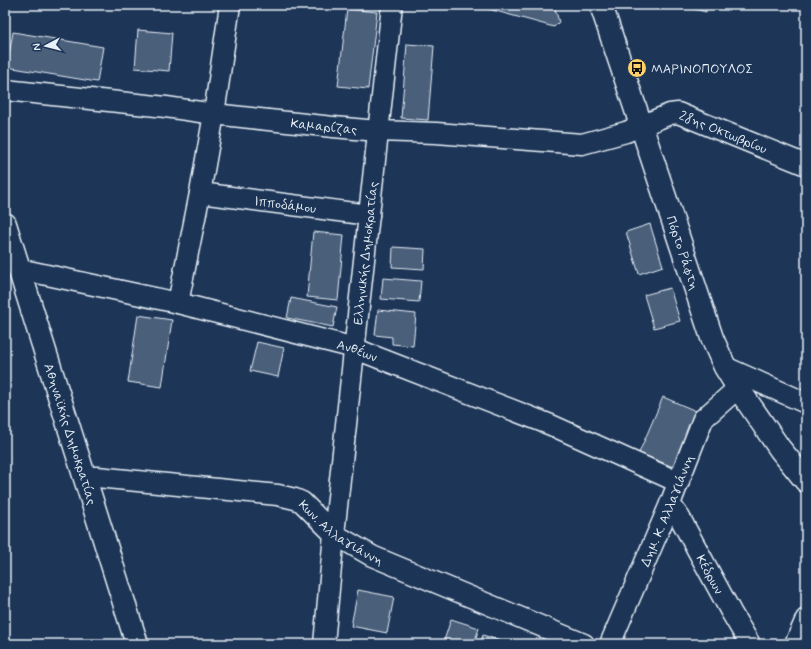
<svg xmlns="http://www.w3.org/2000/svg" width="811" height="649" font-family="Mynerve,sans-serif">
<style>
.building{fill:#495e7a;stroke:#e8f1f8}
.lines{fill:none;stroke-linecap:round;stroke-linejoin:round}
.minor-casing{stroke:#e8f1f8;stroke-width:23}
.major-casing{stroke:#e8f1f8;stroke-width:25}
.minor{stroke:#1d3557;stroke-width:20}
.major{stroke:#1d3557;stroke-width:22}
.labels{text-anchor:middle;stroke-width:3;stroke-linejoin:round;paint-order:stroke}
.poi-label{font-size:13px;fill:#e8f1f8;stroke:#1d3557;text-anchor:start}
.street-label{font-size:13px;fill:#e8f1f8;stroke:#1d3557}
</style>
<rect width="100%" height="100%" fill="#1d3557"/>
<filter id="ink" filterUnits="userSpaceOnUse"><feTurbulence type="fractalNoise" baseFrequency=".025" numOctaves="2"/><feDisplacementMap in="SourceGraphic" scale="8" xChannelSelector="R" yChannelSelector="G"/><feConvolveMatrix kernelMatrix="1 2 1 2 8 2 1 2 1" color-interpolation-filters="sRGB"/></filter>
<g filter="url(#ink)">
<!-- building -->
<g class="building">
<polygon points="484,5 554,5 559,22 554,27 485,8"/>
<polygon points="679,5 707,5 706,12"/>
<polygon points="347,9 377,12 368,89 338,86"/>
<polygon points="138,30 172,33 169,71 135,68"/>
<polygon points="13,32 103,47 97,82 7,67"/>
<polygon points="407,44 434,46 428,120 401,118"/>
<polygon points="650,224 663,266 639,274 626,232"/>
<polygon points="313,232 344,235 338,300 307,297"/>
<polygon points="393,247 425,249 424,269 392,267"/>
<polygon points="383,278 421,281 419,302 381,299"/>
<polygon points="670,288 680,321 654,328 644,295"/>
<polygon points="291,298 337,307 333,327 287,318"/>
<polygon points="378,310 416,314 413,346 392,344 392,337 375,335"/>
<polygon points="138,315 172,320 162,387 128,382"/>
<polygon points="257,342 284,348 278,377 250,371"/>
<polygon points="663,397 696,411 673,467 639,453"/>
<polygon points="358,590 394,597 387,633 351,626"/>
<polygon points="451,619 479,628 474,644 443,644"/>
<polygon points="483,635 509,644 480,644"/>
</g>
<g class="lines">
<!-- minor casing -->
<g class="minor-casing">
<g id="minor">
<path id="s1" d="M5 90 166 107 214 114 333 127 378 131 436 133 582 144 626 132 670 114 678 113 806 165"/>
<path id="s2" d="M200 193 369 215"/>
<path id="s3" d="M19 269 178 303 355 348 366 353 551 425 678 482"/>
<polyline points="178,303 200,193 214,114 230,5"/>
<polyline points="725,367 806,403"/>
<path id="s4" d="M85 477H97L278 495 295 499 302 502 334 534 372 556 584 644"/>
<path id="s5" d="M670 504 680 518 731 612 750 644"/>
<path id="s6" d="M324 644 334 534 392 5"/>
<path id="s7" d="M610 644 670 504 703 419 738 388"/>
<polyline points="795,644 806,619"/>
</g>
</g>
<!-- major casing -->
<g class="major-casing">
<g id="major">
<path id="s8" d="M601 5 712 338 725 367 738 388 780 449 806 481"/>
<path id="s9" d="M5 224 137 644"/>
</g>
</g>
<!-- minor -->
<use href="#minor" class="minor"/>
<!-- major -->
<use href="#major" class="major"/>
</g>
</g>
<!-- icons -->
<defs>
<g id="bus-disc" transform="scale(1)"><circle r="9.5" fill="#ffd166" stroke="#1d3557"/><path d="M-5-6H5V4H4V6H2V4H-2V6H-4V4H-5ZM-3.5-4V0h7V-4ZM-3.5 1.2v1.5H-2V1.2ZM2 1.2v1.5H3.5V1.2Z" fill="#111"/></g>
</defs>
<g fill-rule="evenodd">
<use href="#bus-disc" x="637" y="68"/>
</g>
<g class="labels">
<!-- poi labels -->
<g class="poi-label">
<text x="651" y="73">ΜΑΡΙΝΟΠΟΥΛΟΣ</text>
</g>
<!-- street labels -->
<g class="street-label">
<text dy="5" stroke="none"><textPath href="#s1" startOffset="321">Καμαρίζας</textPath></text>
<text dy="5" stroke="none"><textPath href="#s1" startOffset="730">28ης Οκτωβρίου</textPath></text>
<text dy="5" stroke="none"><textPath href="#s2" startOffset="86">Ιπποδάμου</textPath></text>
<text dy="5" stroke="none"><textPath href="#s6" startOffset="393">Ελληνικής Δημοκρατίας</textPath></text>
<text dy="5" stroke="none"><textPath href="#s8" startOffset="261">Πόρτο Ράφτη</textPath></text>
<text dy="5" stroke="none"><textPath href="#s3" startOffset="348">Ανθέων</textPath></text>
<text dy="5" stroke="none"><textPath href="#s9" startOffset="220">Αθηναϊκής Δημοκρατίας</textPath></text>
<text dy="5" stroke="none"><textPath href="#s7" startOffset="145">Δημ. Κ. Αλλαγιάννη</textPath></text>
<text dy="5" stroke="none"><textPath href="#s4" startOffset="269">Κων. Αλλαγιάννη</textPath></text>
<text dy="5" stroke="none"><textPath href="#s5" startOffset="81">Κέδρων</textPath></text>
</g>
</g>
<!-- margin -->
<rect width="811" height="649" fill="none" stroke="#1d3557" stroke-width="20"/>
<rect x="10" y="10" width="791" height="629" fill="none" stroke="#e8f1f8" stroke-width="1.5" filter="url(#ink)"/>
<!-- north arrow -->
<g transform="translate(46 46) rotate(263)" stroke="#1d3557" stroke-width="3" paint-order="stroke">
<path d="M0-3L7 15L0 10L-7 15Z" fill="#e8f1f8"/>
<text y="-6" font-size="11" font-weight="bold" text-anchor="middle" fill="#e8f1f8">N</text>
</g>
</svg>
